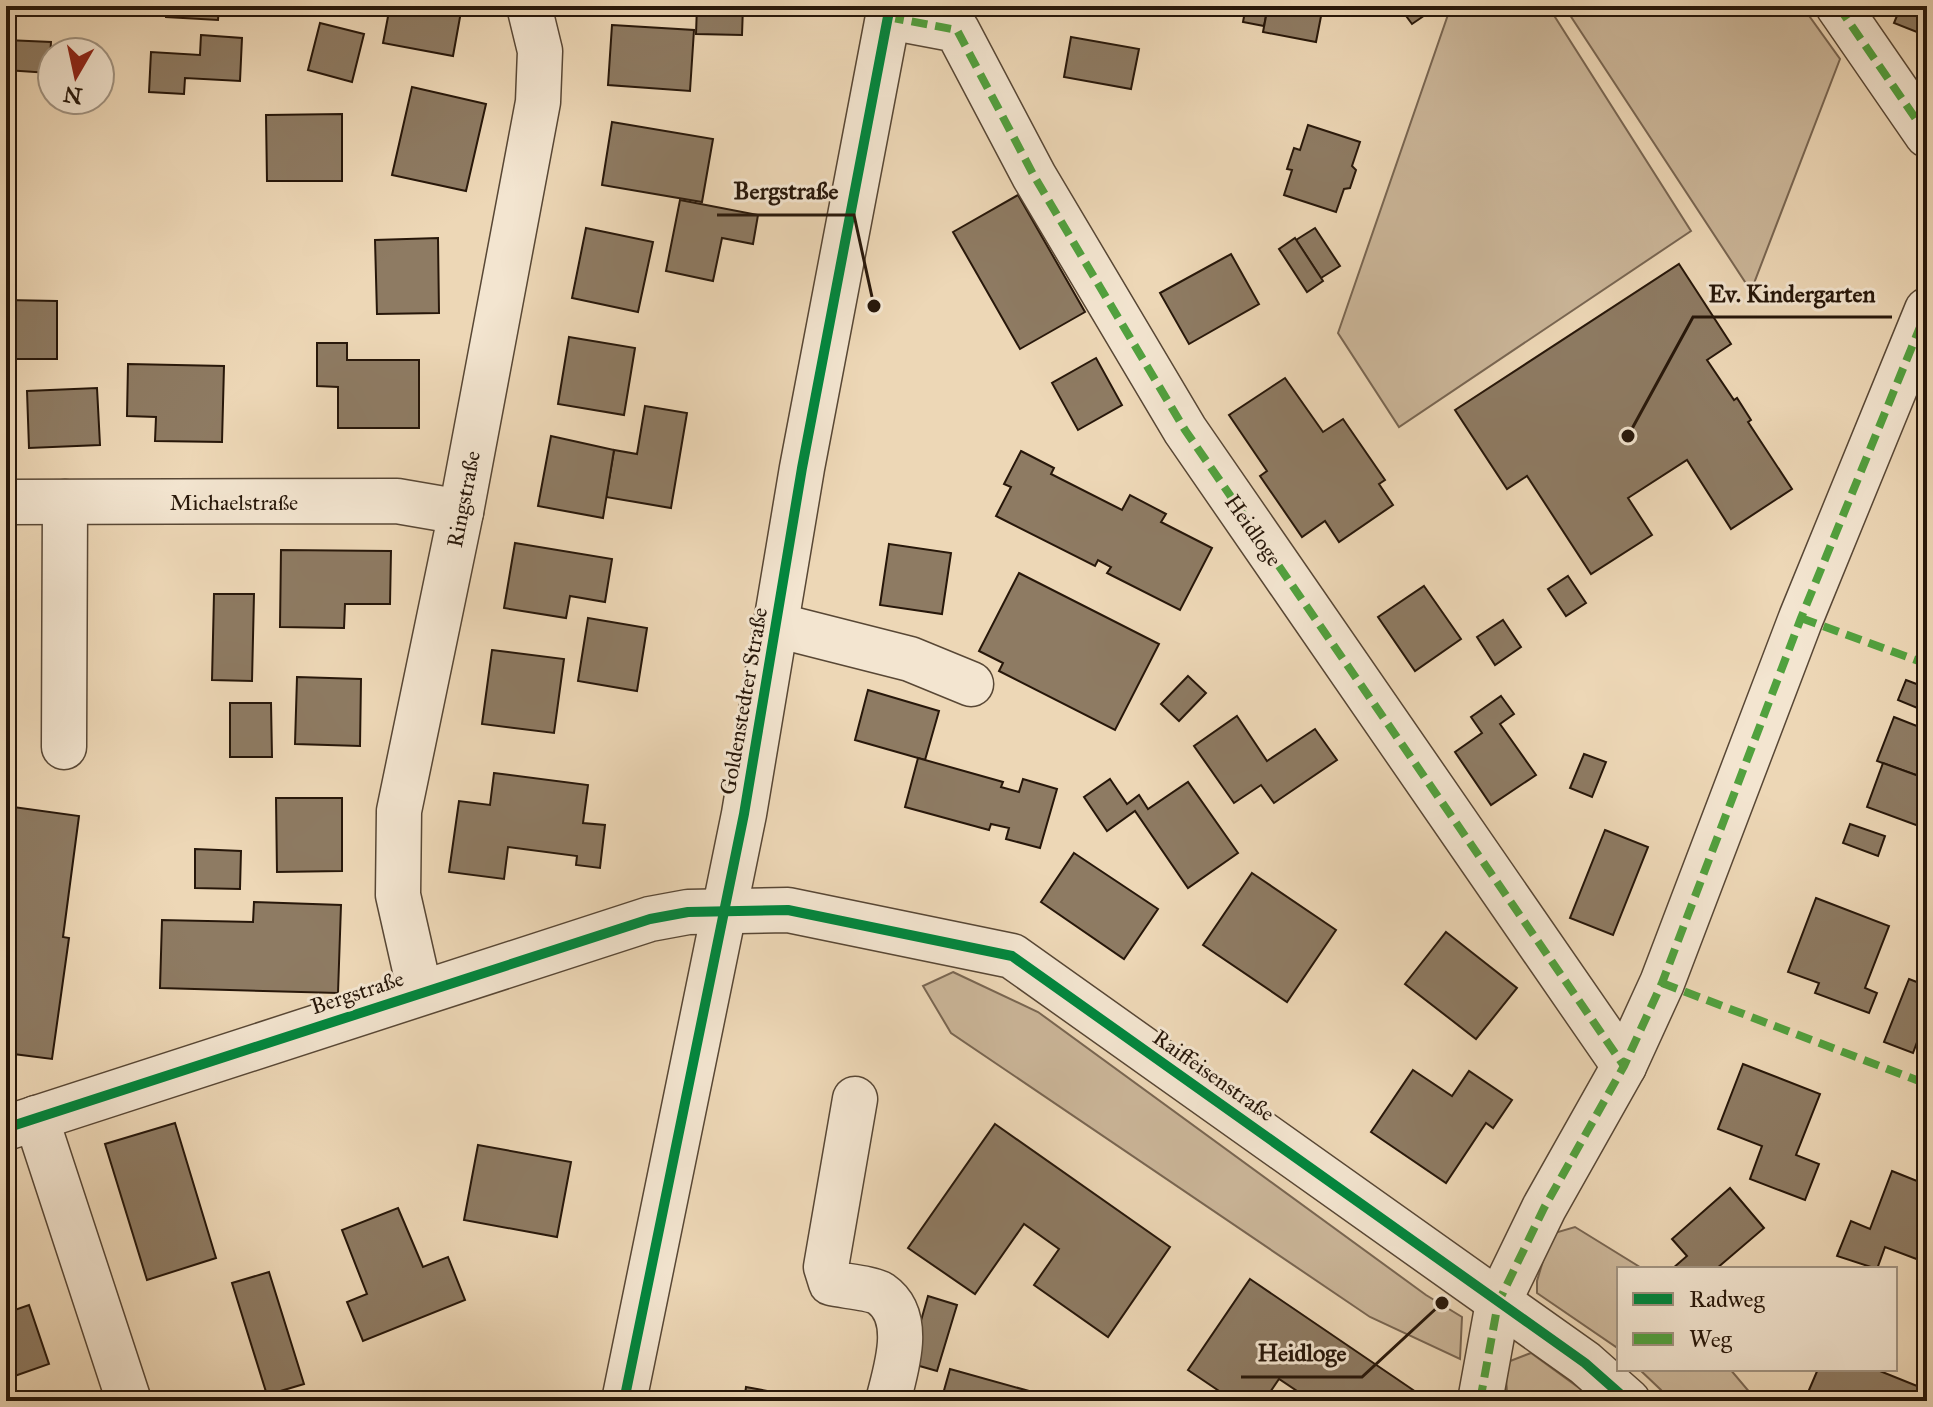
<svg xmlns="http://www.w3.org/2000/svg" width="1933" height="1407" font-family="'IM FELL Great Primer',serif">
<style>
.green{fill:#cbb699;stroke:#796652;stroke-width:2}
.building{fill:#8e7b63;stroke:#27170a;stroke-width:2}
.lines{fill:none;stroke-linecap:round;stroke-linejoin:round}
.minor-casing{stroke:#584735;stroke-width:47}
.minor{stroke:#f3e5d0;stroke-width:44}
.quiet{stroke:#51a13e;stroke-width:8;stroke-dasharray:16 8;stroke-linecap:butt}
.cycleway-casing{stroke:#f3e5d0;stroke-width:15}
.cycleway{stroke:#00873e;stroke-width:10}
.labels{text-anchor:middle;stroke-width:6;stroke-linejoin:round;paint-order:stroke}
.street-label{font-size:22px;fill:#27170a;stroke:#f3e5d0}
.leader{fill:none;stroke:#27170a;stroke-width:3}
.callout-dot{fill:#27170a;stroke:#f3e5d0;stroke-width:3}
.callout-label{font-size:24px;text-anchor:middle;font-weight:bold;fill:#27170a;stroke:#f3e5d0;stroke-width:6;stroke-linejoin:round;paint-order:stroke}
</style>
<rect width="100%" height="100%" fill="#edd7b6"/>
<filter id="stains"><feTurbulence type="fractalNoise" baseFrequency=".0025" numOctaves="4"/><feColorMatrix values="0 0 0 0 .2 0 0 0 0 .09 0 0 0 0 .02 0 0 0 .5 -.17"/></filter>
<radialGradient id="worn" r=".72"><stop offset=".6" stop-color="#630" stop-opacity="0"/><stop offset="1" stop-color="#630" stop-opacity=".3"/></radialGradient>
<!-- green -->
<g class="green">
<polygon points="1451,6 1548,6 1691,231 1399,427 1338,333"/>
<polygon points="1564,6 1802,6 1840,59 1751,291"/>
<polygon points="953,972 1038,1012 1426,1295 1462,1317 1460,1359 1370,1317 951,1033 923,986"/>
<polygon points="1575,1227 1643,1269 1619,1269 1619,1349 1537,1293 1537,1281 1551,1234"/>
<polygon points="1531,1353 1597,1401 1518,1401 1507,1393 1505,1363"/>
<polygon points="1639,1369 1730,1369 1757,1401 1668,1401 1661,1390"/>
</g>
<!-- building -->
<g class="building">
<polygon points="166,6 219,6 218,20 166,17"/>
<polygon points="390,6 462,6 453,56 383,43"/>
<polygon points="697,6 743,6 742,35 696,34"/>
<polygon points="1246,6 1268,6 1264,26 1243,22"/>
<polygon points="1268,6 1323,6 1316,42 1263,32"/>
<polygon points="1406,6 1428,6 1431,11 1412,24 1401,9"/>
<polygon points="1901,6 1916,6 1927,10 1927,36 1894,23"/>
<polygon points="320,23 364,34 352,82 308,70"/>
<polygon points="612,25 694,30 690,91 608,85"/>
<polygon points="201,35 242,38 240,81 185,78 184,94 149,92 151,52 200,55"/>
<polygon points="1071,37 1139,49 1131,89 1064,77"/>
<polygon points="6,40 51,42 49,73 6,70"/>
<polygon points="412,87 486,104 466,191 392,175"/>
<polygon points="342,114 342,181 267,181 266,115"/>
<polygon points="612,122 713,139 702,202 602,185"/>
<polygon points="1308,125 1360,142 1352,166 1356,170 1350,188 1344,189 1336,212 1284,195 1292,170 1287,169 1294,148 1300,150"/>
<polygon points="1018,195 1085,312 1020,349 953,232"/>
<polygon points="680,200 758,215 753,244 722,238 713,281 666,271"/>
<polygon points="586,228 653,242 638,312 572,298"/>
<polygon points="1315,228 1340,266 1321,278 1296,240"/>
<polygon points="438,238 439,313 377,314 375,240"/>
<polygon points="1295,238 1323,281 1307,292 1279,249"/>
<polygon points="1231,254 1259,304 1189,344 1160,293"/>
<polygon points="1679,264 1731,344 1707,360 1734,400 1737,398 1751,420 1748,422 1792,489 1731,529 1687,460 1628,498 1652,535 1591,574 1527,476 1507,489 1455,410"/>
<polygon points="6,300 57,301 57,359 6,359"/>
<polygon points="569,337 635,348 624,415 558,404"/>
<polygon points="317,343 347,343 347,360 419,360 419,428 338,428 338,387 317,386"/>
<polygon points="1096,358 1122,405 1078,430 1052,383"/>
<polygon points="128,364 224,366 222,442 155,441 156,417 127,416"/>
<polygon points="1285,378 1323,432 1343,419 1385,480 1379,484 1393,505 1339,542 1325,521 1302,537 1260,476 1267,471 1229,415"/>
<polygon points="97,388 100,445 29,448 27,391"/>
<polygon points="645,406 687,413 671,508 606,497 614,450 637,454"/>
<polygon points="551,436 614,450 603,518 538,506"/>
<polygon points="1021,451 1054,468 1051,474 1122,510 1130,495 1166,514 1161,522 1212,548 1180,610 1107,573 1111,567 1098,560 1095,566 996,516 1011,487 1004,484"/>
<polygon points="515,543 612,559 605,602 570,596 566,618 504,608"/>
<polygon points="889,544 951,553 942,614 880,605"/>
<polygon points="281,550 391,551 390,604 345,604 344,628 280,627"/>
<polygon points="1019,573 1159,644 1115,730 999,671 1003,663 979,651"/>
<polygon points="1568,576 1586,603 1566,616 1548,589"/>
<polygon points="1424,586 1461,639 1415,671 1378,617"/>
<polygon points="214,594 254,594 252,681 212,680"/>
<polygon points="588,618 647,628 637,691 578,681"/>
<polygon points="1503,620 1521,647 1495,665 1477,637"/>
<polygon points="492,650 564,659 554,733 482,724"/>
<polygon points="1188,676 1206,693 1179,721 1161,704"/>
<polygon points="297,677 361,679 360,746 295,744"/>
<polygon points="1906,680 1927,688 1927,712 1898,700"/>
<polygon points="868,690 939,711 925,760 855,740"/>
<polygon points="1501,696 1514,714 1500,724 1536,775 1491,805 1455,752 1482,733 1471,717"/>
<polygon points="230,703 271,703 272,757 230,757"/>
<polygon points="1237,716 1267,761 1315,729 1337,760 1274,803 1261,785 1234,803 1194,746"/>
<polygon points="1894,717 1927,730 1927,779 1877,761"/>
<polygon points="1584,754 1606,762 1592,797 1570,788"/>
<polygon points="918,758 1003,782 1001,787 1019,792 1023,779 1057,789 1040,848 1006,839 1009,828 991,824 989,830 905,807"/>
<polygon points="1883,763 1927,779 1927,829 1867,807"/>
<polygon points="494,773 588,785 583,823 605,825 600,868 576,865 577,856 508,847 504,879 449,872 459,801 490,805"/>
<polygon points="1110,779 1127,804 1139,795 1148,809 1188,782 1238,853 1188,888 1135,811 1107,831 1084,797"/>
<polygon points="276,798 342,798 342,871 277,872"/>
<polygon points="6,806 79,816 63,937 69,938 52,1059 6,1053"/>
<polygon points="1850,824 1885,836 1878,856 1843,843"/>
<polygon points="1605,830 1648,847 1613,935 1570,918"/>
<polygon points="195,849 241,851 240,889 195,888"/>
<polygon points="1074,853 1158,909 1124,959 1041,902"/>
<polygon points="1252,873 1336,930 1287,1002 1203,945"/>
<polygon points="1816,898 1889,926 1865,988 1877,993 1869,1013 1815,993 1819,983 1788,972"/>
<polygon points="254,902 341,905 338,993 160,988 162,920 253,922"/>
<polygon points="1446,932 1517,988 1476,1039 1405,984"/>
<polygon points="1909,979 1927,986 1927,1015 1913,1053 1884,1042"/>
<polygon points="1743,1064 1820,1094 1796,1155 1819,1164 1805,1200 1750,1179 1762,1146 1718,1129"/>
<polygon points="1413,1070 1452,1096 1469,1071 1512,1100 1493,1128 1486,1123 1446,1183 1371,1132"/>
<polygon points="175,1123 216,1258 147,1280 105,1144"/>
<polygon points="995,1124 1170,1247 1108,1337 1034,1285 1059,1249 1024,1224 975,1294 908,1248"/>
<polygon points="478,1145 571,1162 557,1237 464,1220"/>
<polygon points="1892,1171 1927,1185 1927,1263 1885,1247 1877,1269 1837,1256 1851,1221 1870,1229"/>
<polygon points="1730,1188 1764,1228 1716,1269 1672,1269 1687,1256 1672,1239"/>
<polygon points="398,1208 423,1267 448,1257 465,1300 363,1341 347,1302 367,1294 342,1230"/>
<polygon points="269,1272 304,1384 267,1395 232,1283"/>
<polygon points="1250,1279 1419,1394 1415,1401 1312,1401 1279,1379 1264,1401 1234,1401 1188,1370"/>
<polygon points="928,1296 957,1305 937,1371 909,1363"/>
<polygon points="29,1305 49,1364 6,1379 6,1313"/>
<polygon points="950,1369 1065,1401 941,1401"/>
<polygon points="1818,1369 1875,1369 1927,1390 1927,1401 1816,1401 1806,1397"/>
<polygon points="746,1387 805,1398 804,1401 744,1401"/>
</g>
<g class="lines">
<!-- minor casing -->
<g class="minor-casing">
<g id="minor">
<polyline points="1838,6 1927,135"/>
<polyline points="888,17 957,30 1034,176 1185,430 1624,1066"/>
<polyline points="6,502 397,501 461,512"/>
<polyline points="776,625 910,659 971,684"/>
<polyline points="64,747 65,502"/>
<polyline points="420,992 398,895 399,811 461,512 538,102 540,51 529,6"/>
<path d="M855 1099 826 1267 831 1283C843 1286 872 1288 881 1294 914 1317 896 1369 888 1401"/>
<polyline points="36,1118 129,1401"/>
<polyline points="6,1128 650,919 688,912 788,910 1012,956 1585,1363 1628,1401"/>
<polyline points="624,1401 744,814 802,468 890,6"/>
<polyline points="1480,1401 1498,1303 1544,1208 1624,1066 1662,983 1801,618 1927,310"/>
</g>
</g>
<!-- minor -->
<use href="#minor" class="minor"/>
<!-- quiet -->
<g class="quiet">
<polyline points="1838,6 1927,135"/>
<polyline points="888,17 957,30 1034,176 1185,430 1624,1066"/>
<polyline points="1801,618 1927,664"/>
<polyline points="1662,983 1927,1084"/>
<polyline points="1480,1401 1498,1303 1544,1208 1624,1066 1662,983 1801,618 1927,310"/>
</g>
<!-- cycleway casing -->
<g class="cycleway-casing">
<g id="cycleway">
<polyline points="6,1128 650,919 688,912 788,910 1012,956 1585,1363 1628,1401"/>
<polyline points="624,1401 744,814 802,468 890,6"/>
</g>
</g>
<!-- cycleway -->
<use href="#cycleway" class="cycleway"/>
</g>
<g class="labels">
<!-- street labels -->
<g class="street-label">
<text transform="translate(463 499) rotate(-79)" y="8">Ringstraße</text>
<text x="234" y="510">Michaelstraße</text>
<text transform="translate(1254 530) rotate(55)" y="8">Heidloge</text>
<text transform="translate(743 701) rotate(-80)" y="8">Goldenstedter Straße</text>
<text transform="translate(357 992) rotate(-18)" y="8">Bergstraße</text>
<text transform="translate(1214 1075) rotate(35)" y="8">Raiffeisenstraße</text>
</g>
</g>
<!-- callouts -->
<path class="leader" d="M874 306L854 215H717M1628 436L1693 317H1892M1442 1303L1362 1377H1241"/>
<g class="callout-dot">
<circle cx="874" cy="306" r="8"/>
<circle cx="1628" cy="436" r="8"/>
<circle cx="1442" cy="1303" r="8"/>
</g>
<g class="callout-label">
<text x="786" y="199">Bergstraße</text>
<text x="1792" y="302">Ev. Kindergarten</text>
<text x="1302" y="1361">Heidloge</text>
</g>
<!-- margin -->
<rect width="1933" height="1407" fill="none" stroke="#edd7b6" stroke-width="32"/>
<rect x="8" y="8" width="1917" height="1391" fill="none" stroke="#27170a" stroke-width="4"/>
<rect x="16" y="16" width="1901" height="1375" fill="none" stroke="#27170a" stroke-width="2"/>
<!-- legend -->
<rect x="1617" y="1267" width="280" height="104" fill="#f3e5d0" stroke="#a19381" stroke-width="2"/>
<rect x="1633" y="1293" width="40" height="12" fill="#00873e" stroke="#a19381" stroke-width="2"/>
<text x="1689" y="1307" font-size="24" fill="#27170a">Radweg</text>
<rect x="1633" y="1333" width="40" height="12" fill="#51a13e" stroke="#a19381" stroke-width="2"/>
<text x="1689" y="1347" font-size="24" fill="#27170a">Weg</text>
<!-- north arrow -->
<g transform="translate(76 76) rotate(189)"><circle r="38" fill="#f3e5d0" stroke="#a19381" stroke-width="2"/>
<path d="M0-6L14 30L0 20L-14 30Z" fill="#8f2418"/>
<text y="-12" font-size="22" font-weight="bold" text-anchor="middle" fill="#27170a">N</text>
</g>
<rect width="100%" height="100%" filter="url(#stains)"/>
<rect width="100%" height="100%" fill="url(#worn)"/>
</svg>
